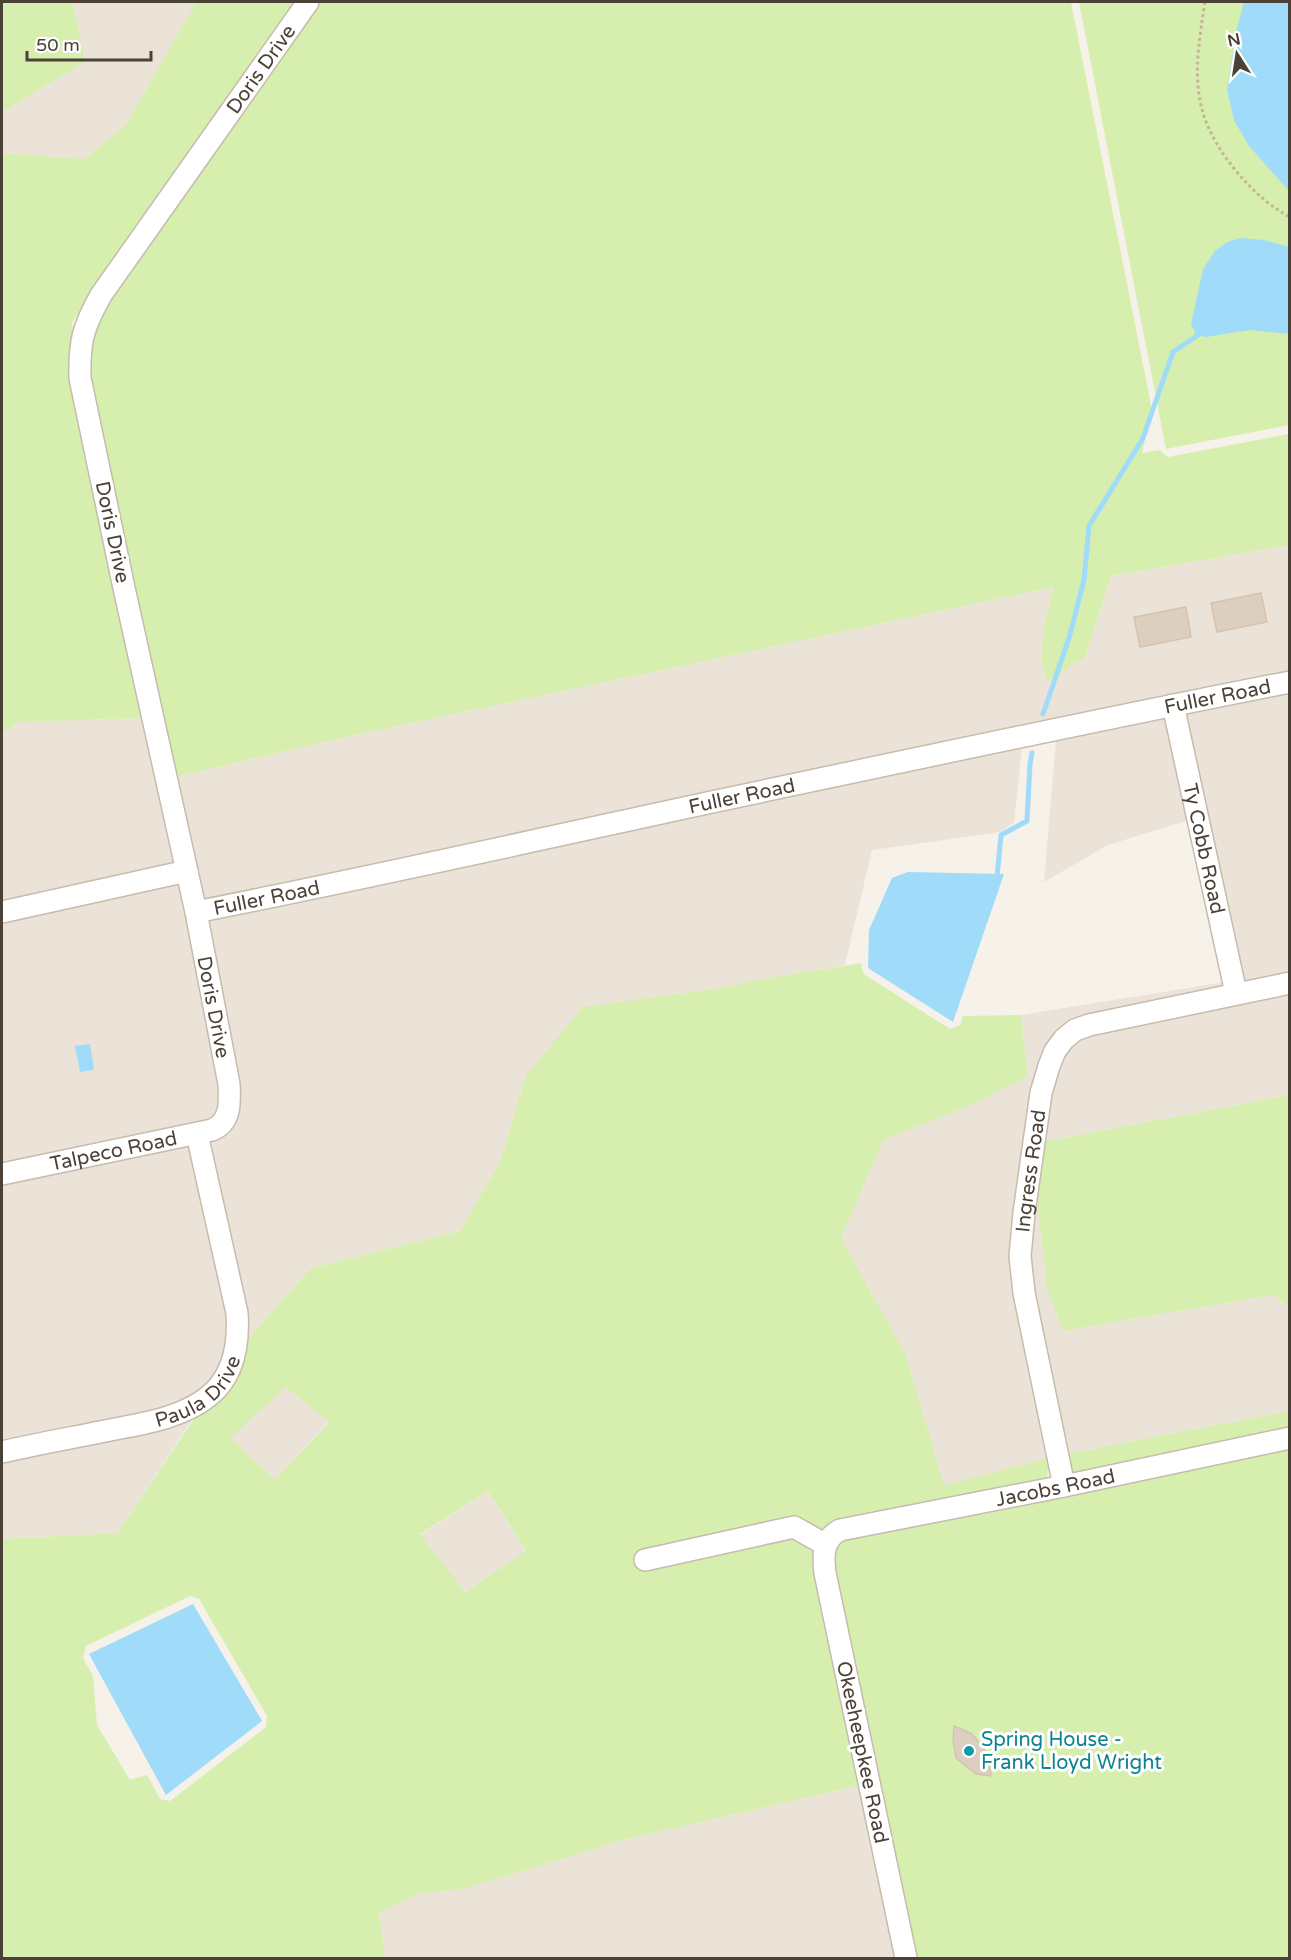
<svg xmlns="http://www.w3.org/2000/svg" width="1291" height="1960" font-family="'Varela Round',sans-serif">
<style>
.residential{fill:#ebe3d7}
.green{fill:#d6efae;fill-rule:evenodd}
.water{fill:#a0dbf9}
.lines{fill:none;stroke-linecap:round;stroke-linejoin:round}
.stream{stroke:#a0dbf9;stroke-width:5}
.building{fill:#dccfc0;stroke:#d5c3af;stroke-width:1.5}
.minor-casing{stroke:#c6bbad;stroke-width:24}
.path{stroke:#c7b39a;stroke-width:3;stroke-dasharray:3 3;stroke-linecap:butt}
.minor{stroke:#fff;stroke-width:21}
.culture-dot{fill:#0f9aa8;stroke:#fff;stroke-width:2}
.labels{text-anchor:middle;stroke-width:6;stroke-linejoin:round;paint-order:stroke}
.street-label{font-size:20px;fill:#4b4136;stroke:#fff}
.culture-label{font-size:20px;fill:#0d838f;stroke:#fff;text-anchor:start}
</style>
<rect width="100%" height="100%" fill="#f6f1e9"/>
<!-- residential -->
<g class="residential">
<polygon points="73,2 196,2 127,123 85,159 3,153 2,155 2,112 85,62"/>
<polygon points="1289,545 1289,672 317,878 202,901 175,777 341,738 1054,587 1045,621 1085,657 1111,576"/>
<polygon points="1289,692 1289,973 1242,982 1184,713"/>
<polygon points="1167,716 1189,820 1108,845 1044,882 1056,740"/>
<polygon points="145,718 177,864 2,902 2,733 20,722"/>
<polygon points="1022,747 1014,822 1001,832 872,850 845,965 716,989 525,1077 501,1160 460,1231 311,1268 246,1341 207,1141 225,1134 229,1135 231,1129 235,1125 234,1122 206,920 403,880 707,813"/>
<polygon points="181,883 222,1103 214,1119 2,1165 2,922"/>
<polygon points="1225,982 1226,986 1087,1016 1072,1021 1015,1211 1049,1458 944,1486 906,1355 841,1238 882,1140 969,1106 1028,1076 1021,1015"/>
<polygon points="1289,992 1289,1095 1043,1142 1049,1096 1056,1070 1070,1046 1079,1039"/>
<polygon points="191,1145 230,1331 224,1359 210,1382 190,1397 172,1405 139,1414 2,1442 2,1184"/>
<polygon points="1036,1189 1047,1289 1063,1331 1273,1295 1289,1307 1289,1411 1066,1454 1033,1292 1029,1256"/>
<polygon points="286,1386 329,1421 275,1480 229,1438"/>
<polygon points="194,1417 118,1533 2,1539 2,1462"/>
<polygon points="488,1491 526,1552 464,1592 420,1535"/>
<polygon points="861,1785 898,1958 385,1958 379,1913 417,1894 467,1888 627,1839"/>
</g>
<!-- green -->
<g class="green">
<polygon points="2,2 73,2 85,62 2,112"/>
<polygon points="196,2 297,2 72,323 145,718 20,722 2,733 2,155 3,153 85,159 127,123"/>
<path d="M319 2H1071L1152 410 1142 453 1159 450 1168 457 1289 434V545L1111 576 1085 657 1047 681 1041 660 1045 621 1054 587 341 738 175 777 89 377C87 345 92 329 108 301Z"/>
<polygon points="1079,2 1289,2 1289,425 1166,449"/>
<path d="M861 963V967L865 975 950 1029 960 1025 963 1016 1021 1015 1028 1076 969 1106 883 1140 841 1238 906 1355 944 1485 1049 1458 1047 1479 823 1533 792 1518 635 1552 640 1571 793 1537 816 1550 861 1785 627 1839 467 1888 417 1894 379 1913 385 1958H2V1539L118 1533 246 1341 311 1268 460 1231 501 1160 525 1077 583 1007 716 989 758 980ZM286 1387 329 1422 275 1480 230 1438ZM488 1491 526 1551 465 1592 420 1534ZM190 1596 199 1599 267 1716 266 1727 170 1801 160 1799 147 1775 130 1780 97 1725 93 1676 83 1658 86 1646Z"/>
<polygon points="1289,1095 1289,1307 1273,1295 1063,1331 1047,1289 1036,1189 1043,1142"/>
<polygon points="1289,1411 1289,1428 1070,1475 1066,1454"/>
<polygon points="1289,1447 1289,1958 915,1958 832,1558 838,1542 843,1539"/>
</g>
<!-- water -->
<g class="water">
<polygon points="1244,2 1289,2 1289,191 1249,146 1234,120 1227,90 1236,32"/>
<polygon points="1241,238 1264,240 1289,247 1289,334 1250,330 1206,337 1196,335 1191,324 1203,269 1215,251 1227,242"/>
<polygon points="908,872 1004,874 953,1022 868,968 869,930 892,878"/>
<polygon points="90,1044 94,1070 80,1072 75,1046"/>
<polygon points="193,1604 262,1721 166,1795 89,1654"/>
</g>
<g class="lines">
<!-- stream -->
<g class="stream">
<polyline points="1043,714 1069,638 1084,580 1089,526 1143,438 1173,352 1201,333"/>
<polyline points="997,877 1001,835 1027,821 1030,764 1032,753"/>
</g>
</g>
<!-- building -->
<g class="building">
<polygon points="1261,593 1267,622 1217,632 1211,603"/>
<polygon points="1186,607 1191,637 1140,647 1134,617"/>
<polygon points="954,1726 971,1733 983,1747 989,1761 991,1776 976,1774 956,1758 953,1740"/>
</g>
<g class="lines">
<!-- minor casing -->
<g class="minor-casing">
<g id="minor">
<path id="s1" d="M1173 705 1236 993"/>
<polyline points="2,912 187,871"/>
<path id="s2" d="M196 912C367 878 537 840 707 803 901 762 1095 720 1290 682"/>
<path id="s3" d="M2 1174 212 1130C231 1122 230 1103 229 1084L196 912 124 588 80 378C79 342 83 327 101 295L308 2"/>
<path id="s4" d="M2 1452C36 1444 71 1438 105 1431 139 1424 181 1419 209 1396 234 1376 239 1343 237 1313L197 1134"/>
<path id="s5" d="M1064 1486 1024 1293 1020 1256 1024 1213 1041 1093 1049 1066 1055 1051 1064 1039 1075 1030 1089 1025 1290 983"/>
<polyline points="645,1560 794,1527 826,1545"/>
<path id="s6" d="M906 1958 825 1573C823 1555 822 1540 840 1530L1064 1486 1290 1438"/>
</g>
</g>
<!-- path -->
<path class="path" d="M1205 2C1194 72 1188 113 1237 172 1252 190 1269 206 1290 217"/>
<!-- minor -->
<use href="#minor" class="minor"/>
</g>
<!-- markers -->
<circle class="culture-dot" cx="969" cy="1751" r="6"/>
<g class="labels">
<!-- street labels -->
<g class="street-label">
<text dy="7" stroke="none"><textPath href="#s3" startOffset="1353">Doris Drive</textPath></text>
<text transform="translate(113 532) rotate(78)" y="7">Doris Drive</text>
<text dy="7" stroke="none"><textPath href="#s2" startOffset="1044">Fuller Road</textPath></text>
<text dy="7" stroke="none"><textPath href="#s2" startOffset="558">Fuller Road</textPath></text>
<text dy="7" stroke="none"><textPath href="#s1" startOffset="147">Ty Cobb Road</textPath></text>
<text dy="7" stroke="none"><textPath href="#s2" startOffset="72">Fuller Road</textPath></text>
<text transform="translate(214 1007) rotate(79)" y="7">Doris Drive</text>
<text dy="7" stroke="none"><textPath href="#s3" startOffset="114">Talpeco Road</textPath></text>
<text dy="7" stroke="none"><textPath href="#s5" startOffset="320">Ingress Road</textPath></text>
<text dy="7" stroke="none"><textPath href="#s4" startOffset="210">Paula Drive</textPath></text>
<text dy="7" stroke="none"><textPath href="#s6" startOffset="662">Jacobs Road</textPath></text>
<text transform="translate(863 1752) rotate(78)" y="7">Okeeheepkee Road</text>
</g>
<!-- culture labels -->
<g class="culture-label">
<text x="981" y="1746">Spring House -<tspan x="981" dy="23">Frank Lloyd Wright</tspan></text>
</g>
</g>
<!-- border -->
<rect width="1291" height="1960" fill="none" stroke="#4b4136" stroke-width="6"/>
<!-- north arrow -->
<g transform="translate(1237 54) rotate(348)" stroke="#ffffff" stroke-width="4.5" paint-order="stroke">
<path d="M0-4.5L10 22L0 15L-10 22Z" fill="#4b4136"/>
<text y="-9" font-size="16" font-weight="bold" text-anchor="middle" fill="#4b4136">N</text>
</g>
<!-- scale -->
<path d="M27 51v9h124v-9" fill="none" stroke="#4b4136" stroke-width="3"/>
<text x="36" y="51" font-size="18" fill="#4b4136" stroke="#ffffff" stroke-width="4.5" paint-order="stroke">50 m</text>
</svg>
